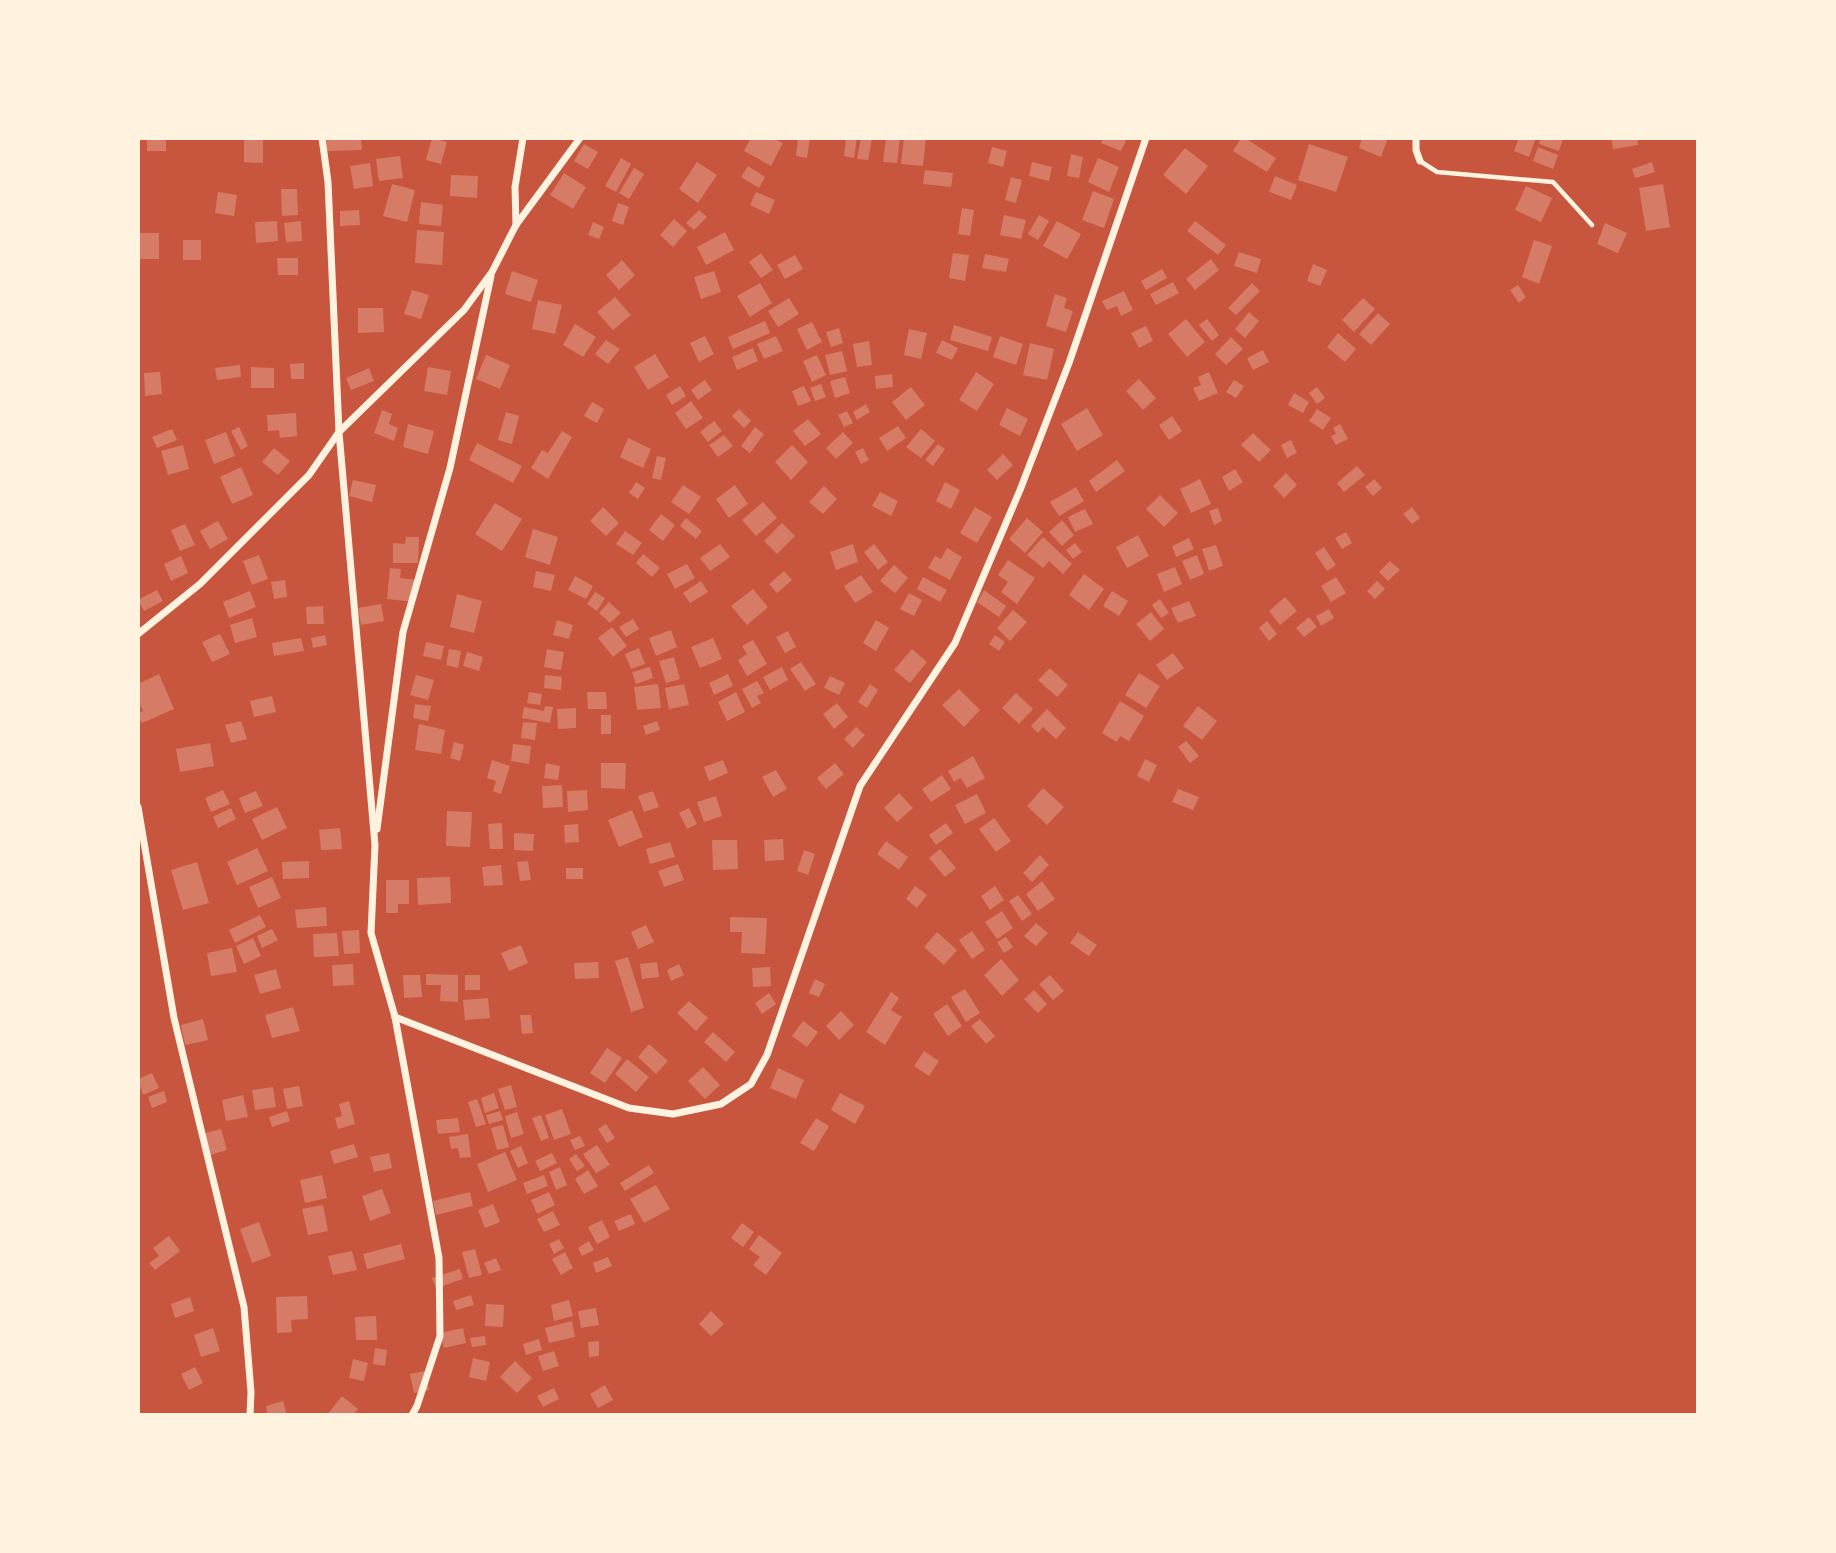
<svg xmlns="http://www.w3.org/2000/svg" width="1836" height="1553" font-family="Ubuntu,sans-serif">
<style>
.building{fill:#d67c66}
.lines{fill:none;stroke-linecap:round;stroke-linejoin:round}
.service{stroke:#fff3e0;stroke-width:4.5}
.minor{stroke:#fff3e0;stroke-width:7}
</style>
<rect width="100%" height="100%" fill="#c8553d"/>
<!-- building -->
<g class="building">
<rect x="147" y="138" width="19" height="13"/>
<polygon points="244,138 263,138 263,163 244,162"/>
<polygon points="326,138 361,138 362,150 327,151"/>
<polygon points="432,138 447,142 441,164 426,160"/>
<polygon points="751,138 773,138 783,143 771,166 744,151"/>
<polygon points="798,138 810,138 807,158 796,156"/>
<polygon points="846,138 857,138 854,158 844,156"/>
<polygon points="861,138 872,138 868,160 857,159"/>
<polygon points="886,138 900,138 897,163 883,162"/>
<polygon points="904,138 926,138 923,166 901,164"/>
<polygon points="1103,138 1127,138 1121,151 1101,143"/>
<polygon points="1241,138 1245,138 1276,158 1267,172 1233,151"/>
<polygon points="1362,138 1388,138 1381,157 1359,148"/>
<polygon points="1519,138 1536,138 1529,157 1514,151"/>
<polygon points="1541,138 1563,139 1559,151 1539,144"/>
<polygon points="1611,138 1637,138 1638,145 1613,149"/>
<polygon points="584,144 598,152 588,169 574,161"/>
<polygon points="1309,144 1348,157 1336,192 1298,180"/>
<polygon points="992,147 1007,151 1003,167 988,163"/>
<polygon points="1538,147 1558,155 1553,169 1533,161"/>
<polygon points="1185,148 1208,166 1186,194 1163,175"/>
<polygon points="1071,154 1083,157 1079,178 1067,176"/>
<polygon points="400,156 403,178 379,181 376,159"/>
<polygon points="621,158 631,164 616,192 605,186"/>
<polygon points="1098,158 1119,167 1109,192 1088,182"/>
<polygon points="697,162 717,175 698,203 679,189"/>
<polygon points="1032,162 1052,167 1049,181 1029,176"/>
<polygon points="1652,162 1655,172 1635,178 1632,169"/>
<polygon points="370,163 373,186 354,189 350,166"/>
<polygon points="748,166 765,177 759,188 741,177"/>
<polygon points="634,168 644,174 629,199 619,193"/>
<polygon points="925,170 953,173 951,187 923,184"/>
<polygon points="564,173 586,187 573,209 550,195"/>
<polygon points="451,175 478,176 477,198 450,196"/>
<polygon points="1275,176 1297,185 1291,200 1269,192"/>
<polygon points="1011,177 1022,180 1016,203 1005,200"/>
<polygon points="392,184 415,190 407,222 383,216"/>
<polygon points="1663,184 1670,227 1646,231 1639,188"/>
<polygon points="1526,186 1552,198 1541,222 1515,210"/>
<polygon points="281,189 297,189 298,215 282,216"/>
<polygon points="1093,191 1114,199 1104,228 1082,220"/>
<polygon points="218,192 237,195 234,216 215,213"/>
<polygon points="756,192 775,200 769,214 750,205"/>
<polygon points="421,202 443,205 441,226 419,224"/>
<polygon points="618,203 629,207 623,225 612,221"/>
<polygon points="962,208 974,210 970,236 958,234"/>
<polygon points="359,210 360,225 340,226 340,211"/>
<polygon points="699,210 707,217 694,230 686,223"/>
<polygon points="1004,215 1026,220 1021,239 1000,235"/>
<polygon points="1039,215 1049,221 1038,240 1028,234"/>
<polygon points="674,219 687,231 673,247 660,235"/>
<polygon points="277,221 278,241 256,243 255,222"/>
<polygon points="301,221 302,241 286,242 284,223"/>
<polygon points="1057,221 1081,234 1067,259 1043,246"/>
<polygon points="1195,221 1226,245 1218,255 1187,231"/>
<polygon points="593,222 604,227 599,239 588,235"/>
<polygon points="1605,223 1627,233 1618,253 1597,244"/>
<polygon points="417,230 444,232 442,265 415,263"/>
<polygon points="725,232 734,250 706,265 697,247"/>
<rect x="138" y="233" width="21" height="26"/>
<rect x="183" y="240" width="18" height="20"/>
<polygon points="1534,240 1552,246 1539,284 1522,277"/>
<polygon points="1239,252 1261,259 1257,273 1234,266"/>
<polygon points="761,253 773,270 761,278 749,262"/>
<polygon points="953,253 969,255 965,281 949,278"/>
<polygon points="985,254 1009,259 1006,272 982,268"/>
<polygon points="795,255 803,269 785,279 777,265"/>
<polygon points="277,258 298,258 298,275 278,275"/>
<polygon points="1211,259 1219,270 1195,290 1186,279"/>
<polygon points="622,260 635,275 619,290 606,275"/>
<polygon points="1313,264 1327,270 1320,286 1307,281"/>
<polygon points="1162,269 1167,278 1146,290 1141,281"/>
<polygon points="512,271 538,280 531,302 505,294"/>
<polygon points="714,271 721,292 701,299 694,277"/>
<polygon points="1173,282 1179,293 1156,305 1150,294"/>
<polygon points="760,283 772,303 750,317 737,296"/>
<polygon points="1252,283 1260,291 1236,315 1228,308"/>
<polygon points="1518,285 1526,297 1519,303 1510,290"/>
<polygon points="412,290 429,295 421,319 404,314"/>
<polygon points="1124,291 1133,310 1121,316 1117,306 1107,310 1102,301"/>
<polygon points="1055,294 1067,298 1064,308 1073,311 1066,332 1046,326"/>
<polygon points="615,297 631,315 613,330 597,312"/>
<polygon points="789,298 799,314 778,327 768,311"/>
<polygon points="1363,298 1375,309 1354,332 1342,320"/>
<polygon points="538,300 562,305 555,334 532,329"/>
<polygon points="358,308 383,308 384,332 358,333"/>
<polygon points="1249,312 1259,321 1245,338 1235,329"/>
<polygon points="1378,313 1390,324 1371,345 1359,334"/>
<polygon points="1186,319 1205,342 1187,357 1168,334"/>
<polygon points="1207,319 1219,335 1212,341 1199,325"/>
<polygon points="765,321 770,333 733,349 728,337"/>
<polygon points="812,322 822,342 807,350 797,329"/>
<polygon points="575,324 596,337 583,357 563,345"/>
<polygon points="954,325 992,337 988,351 950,340"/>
<polygon points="1146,326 1153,341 1139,348 1131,333"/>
<polygon points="839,328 843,343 831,347 826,332"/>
<polygon points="909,329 927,333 921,359 904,355"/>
<polygon points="1338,333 1356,349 1345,362 1327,347"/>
<polygon points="705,336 714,354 699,362 690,343"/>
<polygon points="776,336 783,351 764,359 757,344"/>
<polygon points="1000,336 1023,344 1016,365 993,357"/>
<polygon points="1231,337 1243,349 1226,365 1215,354"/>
<polygon points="606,340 620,349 608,364 595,354"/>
<polygon points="942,340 958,348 952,360 936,353"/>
<polygon points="869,341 872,365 857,367 853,344"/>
<polygon points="1030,343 1054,349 1047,380 1023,375"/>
<polygon points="753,348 758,361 737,370 732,357"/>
<polygon points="1263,350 1269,362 1253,370 1247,358"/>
<polygon points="842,351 847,371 830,375 825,355"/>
<polygon points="655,354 669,377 648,390 634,367"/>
<polygon points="486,355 510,365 500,389 476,379"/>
<polygon points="817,355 826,375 812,382 803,361"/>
<polygon points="304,363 304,379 291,379 290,364"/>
<polygon points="240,365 241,377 217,380 215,368"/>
<polygon points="251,367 274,368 274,388 251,388"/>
<polygon points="428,367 451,371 447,395 424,391"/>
<polygon points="369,368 374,381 351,390 346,378"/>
<polygon points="160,372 162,394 145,396 144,373"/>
<polygon points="976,372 994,384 977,411 959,400"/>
<polygon points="1209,372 1218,393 1199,401 1193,388 1201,385 1198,377"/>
<polygon points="892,374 893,387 876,389 875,376"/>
<polygon points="845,377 850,393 835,398 830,381"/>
<polygon points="1139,379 1156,398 1143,410 1126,391"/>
<polygon points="705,380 712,390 698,400 691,390"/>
<polygon points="1234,380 1244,386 1236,398 1226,392"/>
<polygon points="821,384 826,397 815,401 810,388"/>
<polygon points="680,386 686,396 672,405 666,395"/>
<polygon points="804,386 811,401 798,406 792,391"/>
<polygon points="911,387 925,405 906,420 892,402"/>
<polygon points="1317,387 1325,398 1317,404 1309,393"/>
<polygon points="1294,393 1309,402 1303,413 1288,405"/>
<polygon points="691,401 703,418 686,429 675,413"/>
<polygon points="592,402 604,409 597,423 584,416"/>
<polygon points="866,404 870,412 857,420 853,412"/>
<polygon points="1007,408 1028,419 1020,436 999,425"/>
<polygon points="1087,408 1103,435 1077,451 1061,424"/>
<polygon points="739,409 751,421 744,428 732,416"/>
<polygon points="1317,409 1331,418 1323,430 1309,421"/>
<polygon points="382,410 392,414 389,424 398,428 394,441 374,433"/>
<polygon points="847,411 853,423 844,427 838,415"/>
<polygon points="506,412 519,416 512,444 498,440"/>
<polygon points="296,413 297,436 280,438 279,430 268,431 267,415"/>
<polygon points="1172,416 1182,431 1169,440 1159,425"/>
<polygon points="808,419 821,434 805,446 793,431"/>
<polygon points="714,421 722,431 708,442 700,432"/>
<polygon points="408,424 434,431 428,454 403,447"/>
<polygon points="1340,424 1348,439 1336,445 1331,436 1336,434 1333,428"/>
<polygon points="898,426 906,438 887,451 879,438"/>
<polygon points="239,427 248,446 241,450 231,431"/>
<polygon points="755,427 764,434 750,453 741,446"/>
<polygon points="172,429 177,440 157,448 152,437"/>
<polygon points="921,429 935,441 921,458 906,447"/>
<polygon points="562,431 572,437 548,479 531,468 542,450 548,453"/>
<polygon points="226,432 235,456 214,464 205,440"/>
<polygon points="843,432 853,443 836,459 826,448"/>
<polygon points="1253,433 1271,450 1259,462 1241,445"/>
<polygon points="724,435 733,446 718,457 709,445"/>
<polygon points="628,438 651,449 643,468 620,457"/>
<polygon points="1291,440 1297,453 1287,458 1281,445"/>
<polygon points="477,443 522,466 513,483 469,460"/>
<polygon points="938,444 945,449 933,466 925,460"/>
<polygon points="183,445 189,469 168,475 161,451"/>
<polygon points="792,445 808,462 791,480 775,462"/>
<polygon points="274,448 290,461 278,475 262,462"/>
<polygon points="863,448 869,460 861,464 855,452"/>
<polygon points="1003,454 1013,465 997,480 987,470"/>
<polygon points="657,456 666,458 661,480 652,478"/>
<polygon points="1117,460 1125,471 1096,492 1089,481"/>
<polygon points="1357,466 1365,475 1344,492 1337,483"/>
<polygon points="241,467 253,495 232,504 220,477"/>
<polygon points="1235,469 1243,482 1229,491 1222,477"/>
<polygon points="1286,473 1297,485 1284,498 1273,486"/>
<polygon points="1200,479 1211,504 1191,513 1180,489"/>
<polygon points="1374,479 1382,488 1373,496 1365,487"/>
<polygon points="353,480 376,485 372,502 349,496"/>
<polygon points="636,482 645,488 638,499 629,493"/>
<polygon points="945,482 960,490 951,509 936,501"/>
<polygon points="683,485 701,497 689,514 671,502"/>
<polygon points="735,485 748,504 729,518 716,499"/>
<polygon points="824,486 837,499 823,514 809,502"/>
<polygon points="1076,487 1084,501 1059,516 1050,502"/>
<polygon points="880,492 898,501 891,516 872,506"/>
<polygon points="1160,495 1178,513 1164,527 1146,509"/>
<polygon points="763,502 777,518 756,536 742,520"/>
<polygon points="495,503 522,519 502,551 475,534"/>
<polygon points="603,507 619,523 606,536 590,521"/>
<polygon points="975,507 992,517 977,543 960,533"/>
<polygon points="1412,507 1420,518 1412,524 1403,514"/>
<polygon points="1218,508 1222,521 1214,525 1209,511"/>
<polygon points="1085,509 1093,524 1075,532 1068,517"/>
<polygon points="661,514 675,525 663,541 649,530"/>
<polygon points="686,518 702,531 696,539 680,526"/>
<polygon points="1027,518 1043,532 1025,553 1009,539"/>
<polygon points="1062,520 1074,535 1062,546 1049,532"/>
<polygon points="218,521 228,539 210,549 200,531"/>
<polygon points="782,523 795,536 777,554 764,541"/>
<polygon points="185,524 195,545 180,551 171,530"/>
<polygon points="533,529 558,537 550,565 525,557"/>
<polygon points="625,531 642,543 633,555 616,544"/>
<polygon points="1346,532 1352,543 1342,549 1335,538"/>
<polygon points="1138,535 1149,556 1127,568 1116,547"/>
<polygon points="406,537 419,537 418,563 393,563 393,543 405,544"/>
<polygon points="1043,537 1072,564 1063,574 1049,561 1043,568 1027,555"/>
<polygon points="1189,538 1194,549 1176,557 1172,546"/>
<polygon points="1075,543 1082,552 1073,559 1066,550"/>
<polygon points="720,544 730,557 710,571 700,558"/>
<polygon points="853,544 858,562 836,570 830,552"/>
<polygon points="874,544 888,562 878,570 864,552"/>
<polygon points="1216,545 1223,566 1209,571 1202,549"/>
<polygon points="1324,547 1336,565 1327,571 1315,553"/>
<polygon points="947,548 962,557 950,580 928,568 935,556 941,559"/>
<polygon points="643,554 660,568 652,577 636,563"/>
<polygon points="259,555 268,579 252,585 243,561"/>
<polygon points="1197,555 1204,574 1190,580 1182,561"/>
<polygon points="181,556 188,573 171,581 164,564"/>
<polygon points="1008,560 1035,578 1017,604 1001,592 1008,582 998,575"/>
<polygon points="1390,561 1400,570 1388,581 1379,572"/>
<polygon points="687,564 695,578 675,589 667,574"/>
<polygon points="894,565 908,578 895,593 880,581"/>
<polygon points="1175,567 1182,584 1164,592 1157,574"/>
<polygon points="390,568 401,569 400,578 417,580 415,602 387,599"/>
<polygon points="536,571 555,575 551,591 533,587"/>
<polygon points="784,571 792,580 777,593 769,584"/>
<polygon points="1084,574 1104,589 1089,610 1069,595"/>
<polygon points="861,575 873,592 855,603 844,586"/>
<polygon points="575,576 593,586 586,599 568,590"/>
<polygon points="923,577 947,590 940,602 917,589"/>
<polygon points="1336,577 1346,593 1331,602 1321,586"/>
<polygon points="285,580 287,597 274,599 271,582"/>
<polygon points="701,581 708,592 690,603 683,593"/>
<polygon points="1377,581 1385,589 1375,599 1367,591"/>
<polygon points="753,589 768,607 747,625 731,606"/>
<polygon points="157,590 163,601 144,611 138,600"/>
<polygon points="984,590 1006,606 999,617 977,602"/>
<polygon points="250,591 256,607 229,618 223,602"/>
<polygon points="1112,591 1128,601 1119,616 1103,606"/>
<polygon points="595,592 605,598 597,611 587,604"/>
<polygon points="909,593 922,600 914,616 900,609"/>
<polygon points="457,594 482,601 474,633 450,627"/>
<polygon points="1285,597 1297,611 1280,625 1269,611"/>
<polygon points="1160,599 1169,613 1161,618 1152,605"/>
<polygon points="1189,601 1196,616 1178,623 1171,608"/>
<polygon points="609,602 621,613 610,623 599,613"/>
<polygon points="381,604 384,621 361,625 358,608"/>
<polygon points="323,606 324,624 307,624 306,607"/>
<polygon points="1329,609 1334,618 1321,626 1316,616"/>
<polygon points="1013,610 1027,622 1010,641 997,628"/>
<polygon points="1151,612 1164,629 1150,641 1136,624"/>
<polygon points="1309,617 1317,627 1304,637 1296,628"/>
<polygon points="252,618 257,637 235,643 230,625"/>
<polygon points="633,619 639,629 626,637 619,627"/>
<polygon points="557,620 573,625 569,639 553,635"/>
<polygon points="876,620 889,628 876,651 863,643"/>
<polygon points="1267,621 1277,634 1269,641 1259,628"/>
<polygon points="612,627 627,646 613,657 598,638"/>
<polygon points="671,630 677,647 656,656 649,638"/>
<polygon points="788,631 796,647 785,653 776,637"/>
<polygon points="220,634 230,654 212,662 202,642"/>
<polygon points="325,635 327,645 313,648 311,638"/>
<polygon points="995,635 1005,642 999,651 989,644"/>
<polygon points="301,638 304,651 274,656 272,643"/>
<polygon points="713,638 722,659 700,668 691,647"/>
<polygon points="753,640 767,664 747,676 738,660 747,654 742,646"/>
<polygon points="426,642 444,646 441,660 423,656"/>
<polygon points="639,648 645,664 631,669 625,654"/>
<polygon points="449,649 461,651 458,668 446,665"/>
<polygon points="547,649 564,652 561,670 544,667"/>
<polygon points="912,649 927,662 910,683 894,670"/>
<polygon points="467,652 483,657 479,671 463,666"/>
<polygon points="1173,653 1184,668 1167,680 1156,665"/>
<polygon points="674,657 680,679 666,683 659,661"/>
<polygon points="801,662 816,684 805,691 790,669"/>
<polygon points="650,667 653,678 636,684 632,672"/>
<polygon points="782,667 788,680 770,690 763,677"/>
<polygon points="1050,668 1068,685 1057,697 1038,680"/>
<polygon points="1139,673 1160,686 1146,708 1125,695"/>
<polygon points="159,674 174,709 142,723 138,716 138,713 143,711 138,700 138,684"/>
<polygon points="728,674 733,686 714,695 709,683"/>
<polygon points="416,675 434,680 428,700 410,695"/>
<polygon points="545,675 562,677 561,690 544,688"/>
<polygon points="830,676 845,683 839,695 824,688"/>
<polygon points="757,681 764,693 757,696 761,703 752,708 742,689"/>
<polygon points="658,684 661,708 637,710 634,687"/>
<polygon points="684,684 689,705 669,709 665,688"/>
<polygon points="870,684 878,690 867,708 858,702"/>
<polygon points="959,689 980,710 964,727 942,705"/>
<polygon points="529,692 542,694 540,705 527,703"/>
<polygon points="587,692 606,692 607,709 588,709"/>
<polygon points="736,692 745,712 727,721 718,702"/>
<polygon points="1016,693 1033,709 1019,724 1002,708"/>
<polygon points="272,696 276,712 254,717 250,701"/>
<polygon points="1120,701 1144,716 1129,741 1120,736 1117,742 1102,733"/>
<polygon points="837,703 848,717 834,729 823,714"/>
<polygon points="415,704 431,706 428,721 413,718"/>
<polygon points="545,706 553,707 550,723 522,718 524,707 544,711"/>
<polygon points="1198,706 1217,721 1202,740 1183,726"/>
<polygon points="576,708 576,728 558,729 557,709"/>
<polygon points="1047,709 1066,728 1056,739 1043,727 1038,733 1031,726"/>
<rect x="601" y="715" width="10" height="19"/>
<polygon points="241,721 247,739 231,743 225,725"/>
<polygon points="657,721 660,730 646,735 643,726"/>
<polygon points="523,722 537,723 535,740 521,738"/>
<polygon points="419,724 445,730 441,754 415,750"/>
<polygon points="856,727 865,735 853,748 844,739"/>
<polygon points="1186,741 1199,756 1190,763 1178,747"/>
<polygon points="454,742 464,745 460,761 450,758"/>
<polygon points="210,743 214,766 180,772 176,749"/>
<polygon points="513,744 531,746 529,764 511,761"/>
<polygon points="973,756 985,778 967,788 961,778 954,782 948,771"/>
<polygon points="1145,759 1157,765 1149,782 1137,776"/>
<polygon points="492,760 510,766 501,794 493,791 496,781 487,778"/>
<polygon points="723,760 728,773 709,781 704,767"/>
<polygon points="546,763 560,766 558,780 544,778"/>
<polygon points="601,763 626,763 625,789 601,788"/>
<polygon points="835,763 844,774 826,789 817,778"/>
<polygon points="776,770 787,789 773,797 762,777"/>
<polygon points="942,775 951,789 931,802 922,789"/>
<polygon points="562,785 563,807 543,808 542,786"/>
<polygon points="1043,788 1064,807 1047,825 1027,806"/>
<polygon points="1178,789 1199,797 1193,810 1172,802"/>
<polygon points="223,790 230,804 211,812 205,798"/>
<polygon points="587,790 588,810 568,812 567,791"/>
<polygon points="256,791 263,806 245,813 239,798"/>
<polygon points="653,791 659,807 644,812 638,796"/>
<polygon points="899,793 913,808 897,822 884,808"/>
<polygon points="977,794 986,813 965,824 955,805"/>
<polygon points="716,796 722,816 704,822 697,802"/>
<polygon points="277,807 287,828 262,840 252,819"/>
<polygon points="231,808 236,819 218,828 213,817"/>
<polygon points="689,808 697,824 687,829 679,813"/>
<polygon points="632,810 643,837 619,847 608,820"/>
<polygon points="447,811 472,812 470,847 446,846"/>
<polygon points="994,818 1011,841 996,852 979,829"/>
<polygon points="502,823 503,849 490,849 488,824"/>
<polygon points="946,823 953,833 936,845 929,835"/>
<polygon points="578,824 579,842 565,843 564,825"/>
<polygon points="340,828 342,849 321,850 319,830"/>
<polygon points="514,833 534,834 533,851 514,850"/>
<polygon points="783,839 784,860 765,861 764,840"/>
<polygon points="712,840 737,840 738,869 713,870"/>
<polygon points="886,841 908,857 899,870 877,854"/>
<polygon points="670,842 675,857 650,864 646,849"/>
<polygon points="257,848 268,871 237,885 227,862"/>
<polygon points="940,849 956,868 945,877 929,858"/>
<polygon points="804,850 815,854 808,875 797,871"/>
<polygon points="1040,855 1049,865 1032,882 1023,873"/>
<polygon points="309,861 309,878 283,879 282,862"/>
<polygon points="528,861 531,880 520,881 517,862"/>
<polygon points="197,862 209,903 183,910 171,870"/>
<polygon points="678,864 684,880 664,887 658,871"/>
<polygon points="501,865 503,885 484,886 482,867"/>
<rect x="566" y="868" width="17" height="11"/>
<polygon points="272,877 281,898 258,908 249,887"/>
<polygon points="450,877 451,903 418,905 417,878"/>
<polygon points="386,880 409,880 409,904 398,904 398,913 386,913"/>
<polygon points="1042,881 1055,899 1038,911 1026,894"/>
<polygon points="915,886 927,895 917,908 906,899"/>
<polygon points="995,886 1004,900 990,910 981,896"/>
<polygon points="1018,895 1032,914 1022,921 1009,901"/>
<polygon points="326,907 327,926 297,928 295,910"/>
<polygon points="1002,911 1013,928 997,939 985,922"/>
<polygon points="260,915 266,927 235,943 229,930"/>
<polygon points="730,917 767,918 765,954 741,953 742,932 730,932"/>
<polygon points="1036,923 1048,933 1036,946 1024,936"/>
<polygon points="646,925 654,942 638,949 631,932"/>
<polygon points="272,929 278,940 262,948 257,936"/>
<polygon points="359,930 360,953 344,954 342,931"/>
<polygon points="972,931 985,950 972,959 959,940"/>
<polygon points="937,932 957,950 944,965 924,947"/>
<polygon points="1078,932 1097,945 1089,956 1070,943"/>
<polygon points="337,933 339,956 314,957 313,934"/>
<polygon points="1006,937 1013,947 1004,953 997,942"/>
<polygon points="253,938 261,956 244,964 236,946"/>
<polygon points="521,945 528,963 509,971 501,953"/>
<polygon points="232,948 237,972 211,976 207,953"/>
<polygon points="628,957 644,1008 631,1012 615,961"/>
<polygon points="1001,959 1019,980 1002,996 984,975"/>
<polygon points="598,962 599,978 575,979 574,963"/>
<polygon points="657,962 659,977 642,979 640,964"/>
<polygon points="353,964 354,985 333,986 332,965"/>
<polygon points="679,964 684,975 671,981 667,970"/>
<polygon points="770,967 771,986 753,987 752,968"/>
<polygon points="276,969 281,988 260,994 254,975"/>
<polygon points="426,974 458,975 458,1002 440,1001 441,985 426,985"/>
<polygon points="403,975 420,975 422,997 404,998"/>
<rect x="465" y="975" width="15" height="15"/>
<polygon points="1050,975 1064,991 1053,1000 1039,984"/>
<polygon points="815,979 825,984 819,997 809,993"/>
<polygon points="965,989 980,1013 966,1022 951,997"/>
<polygon points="1034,990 1047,1004 1038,1013 1024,999"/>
<polygon points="891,992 899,998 891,1010 902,1017 885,1045 866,1032"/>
<polygon points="769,993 776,1004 762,1014 755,1003"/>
<polygon points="488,998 490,1018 465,1020 463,1000"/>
<polygon points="689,1001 708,1018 696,1031 677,1013"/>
<polygon points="947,1004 962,1026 948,1036 933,1014"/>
<polygon points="293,1007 300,1031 272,1038 265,1015"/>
<polygon points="841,1011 854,1025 839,1040 826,1026"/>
<polygon points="520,1015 531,1015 533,1033 522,1034"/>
<polygon points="203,1019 208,1040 185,1045 181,1025"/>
<polygon points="980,1019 995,1036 986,1044 971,1026"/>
<polygon points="803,1021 818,1032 807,1047 792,1036"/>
<polygon points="713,1032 735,1052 726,1062 704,1042"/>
<polygon points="649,1044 668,1061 656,1074 638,1057"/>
<polygon points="607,1048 622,1058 605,1083 590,1073"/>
<polygon points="924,1051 939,1061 929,1076 914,1066"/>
<polygon points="627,1059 649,1077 636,1092 615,1074"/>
<polygon points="703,1067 720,1085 705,1099 688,1081"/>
<polygon points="778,1068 804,1080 796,1099 770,1088"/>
<polygon points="152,1073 159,1088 143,1095 138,1079"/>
<polygon points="511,1085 517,1107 505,1110 498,1089"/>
<polygon points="299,1086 303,1106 287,1109 283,1089"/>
<polygon points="273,1087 276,1107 255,1110 252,1090"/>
<polygon points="164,1091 167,1102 152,1108 148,1097"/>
<polygon points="494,1093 499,1108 485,1113 481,1098"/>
<polygon points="840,1093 865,1106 855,1124 831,1110"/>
<polygon points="243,1095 248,1117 226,1121 222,1100"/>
<polygon points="477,1099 486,1124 476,1127 468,1102"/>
<polygon points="349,1101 355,1124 338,1129 335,1118 342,1116 339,1104"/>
<polygon points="562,1109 571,1134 554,1140 545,1115"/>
<polygon points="287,1111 290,1121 272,1127 269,1117"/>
<polygon points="500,1111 503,1120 489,1124 486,1115"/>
<polygon points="517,1112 524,1134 511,1138 505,1116"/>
<polygon points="541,1115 549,1138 541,1141 532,1118"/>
<polygon points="458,1118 460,1132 438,1134 436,1120"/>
<polygon points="816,1118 829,1126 814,1151 800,1143"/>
<polygon points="606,1124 615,1138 607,1143 598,1129"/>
<polygon points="503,1125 509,1147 497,1150 491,1128"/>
<polygon points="221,1129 227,1150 207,1156 201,1134"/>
<polygon points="468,1134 471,1157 460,1158 458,1148 451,1149 449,1137"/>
<polygon points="580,1136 585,1146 575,1150 570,1140"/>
<polygon points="354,1144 358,1157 334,1164 330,1151"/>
<polygon points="597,1145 610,1165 596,1173 583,1154"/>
<polygon points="521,1146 528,1163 518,1168 510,1151"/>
<polygon points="505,1152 517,1180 488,1192 477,1164"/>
<polygon points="389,1153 392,1168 374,1172 370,1157"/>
<polygon points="552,1153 557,1163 540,1171 535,1161"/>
<polygon points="576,1154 585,1166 577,1171 569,1159"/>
<polygon points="649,1165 654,1173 625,1191 620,1183"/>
<polygon points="560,1167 567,1185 556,1190 549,1172"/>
<polygon points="588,1170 598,1186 584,1194 575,1179"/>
<polygon points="322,1175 327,1198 305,1203 300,1180"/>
<polygon points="544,1175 548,1186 527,1194 523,1183"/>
<polygon points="656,1185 670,1209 644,1223 630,1199"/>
<polygon points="382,1189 391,1213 370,1221 362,1196"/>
<polygon points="470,1192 473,1206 436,1215 433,1201"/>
<polygon points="549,1192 555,1205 537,1214 531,1200"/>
<polygon points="493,1204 500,1222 485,1228 478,1210"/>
<polygon points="323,1205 328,1231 308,1235 302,1209"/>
<polygon points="553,1211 560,1225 544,1232 537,1219"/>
<polygon points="631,1214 635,1224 619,1231 614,1221"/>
<polygon points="602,1220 610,1237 597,1244 588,1227"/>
<polygon points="259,1222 271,1256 252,1263 240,1229"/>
<polygon points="742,1223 754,1232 743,1247 731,1238"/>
<polygon points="759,1235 782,1253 766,1275 753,1265 760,1257 749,1249"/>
<polygon points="169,1236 180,1251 155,1270 149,1263 159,1256 153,1248"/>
<polygon points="559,1239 564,1248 554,1254 549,1244"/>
<polygon points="589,1241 594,1250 582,1256 578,1248"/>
<polygon points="401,1244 405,1259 367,1269 363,1254"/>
<polygon points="475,1249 482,1275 469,1278 462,1252"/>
<polygon points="352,1251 357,1270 333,1275 328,1256"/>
<polygon points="565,1252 573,1268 561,1275 552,1259"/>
<polygon points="608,1257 612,1266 596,1273 593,1263"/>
<polygon points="496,1258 501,1270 489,1274 484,1263"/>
<polygon points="460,1269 463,1279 436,1288 432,1278"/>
<polygon points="471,1295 474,1305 456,1310 453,1301"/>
<polygon points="307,1296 308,1319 291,1320 292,1332 277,1333 276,1297"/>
<polygon points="190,1297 194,1311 175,1318 171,1304"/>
<polygon points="569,1300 573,1316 554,1321 551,1305"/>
<polygon points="486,1304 504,1305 503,1327 485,1326"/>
<polygon points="596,1308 599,1325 581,1328 578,1311"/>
<polygon points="711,1311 724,1324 711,1336 699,1324"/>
<polygon points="376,1316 377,1340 356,1340 355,1317"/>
<polygon points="572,1321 575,1337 549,1343 545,1328"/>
<polygon points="213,1328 220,1351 201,1357 194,1335"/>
<polygon points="463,1328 466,1343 444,1348 440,1333"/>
<polygon points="485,1336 486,1345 472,1347 470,1338"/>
<polygon points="539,1339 542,1350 526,1355 523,1344"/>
<polygon points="599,1341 599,1356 589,1357 588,1342"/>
<polygon points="375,1348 387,1350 385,1366 373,1364"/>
<polygon points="554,1351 559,1366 543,1371 538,1356"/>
<polygon points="473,1358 490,1362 486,1381 469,1377"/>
<polygon points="353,1359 368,1363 364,1381 349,1378"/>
<polygon points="515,1361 532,1378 517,1393 500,1377"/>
<polygon points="195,1367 203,1383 189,1390 181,1374"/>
<polygon points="425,1371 429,1390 414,1393 410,1374"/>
<polygon points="605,1385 613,1400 598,1408 590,1394"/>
<polygon points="554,1388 559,1399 543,1407 537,1396"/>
<polygon points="342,1396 358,1409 353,1415 327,1415"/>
<polygon points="283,1401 287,1415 268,1415 266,1406"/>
</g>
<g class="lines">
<!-- service -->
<polyline class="service" points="1420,161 1437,172 1553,182 1592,225"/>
<!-- minor -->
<g class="minor">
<polyline points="322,138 328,182 339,432 375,845 371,933 395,1017 439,1258 440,1336 417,1406 412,1415"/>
<polyline points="1416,138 1416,150 1420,161"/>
<polyline points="516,225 515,187 523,138"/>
<polyline points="138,634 200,584 309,475 339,432 464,310 492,272 516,225 580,138"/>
<polyline points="138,807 174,1018 244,1307 251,1392 250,1415"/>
<polyline points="377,829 403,632 450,468 491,276"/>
<polyline points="395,1017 629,1108 673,1114 721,1104 751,1084 767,1055 860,786 955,643 1020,490 1069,363 1146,138"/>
</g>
</g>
<!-- border -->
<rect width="1836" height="1553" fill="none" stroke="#fff3e0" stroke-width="280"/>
</svg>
